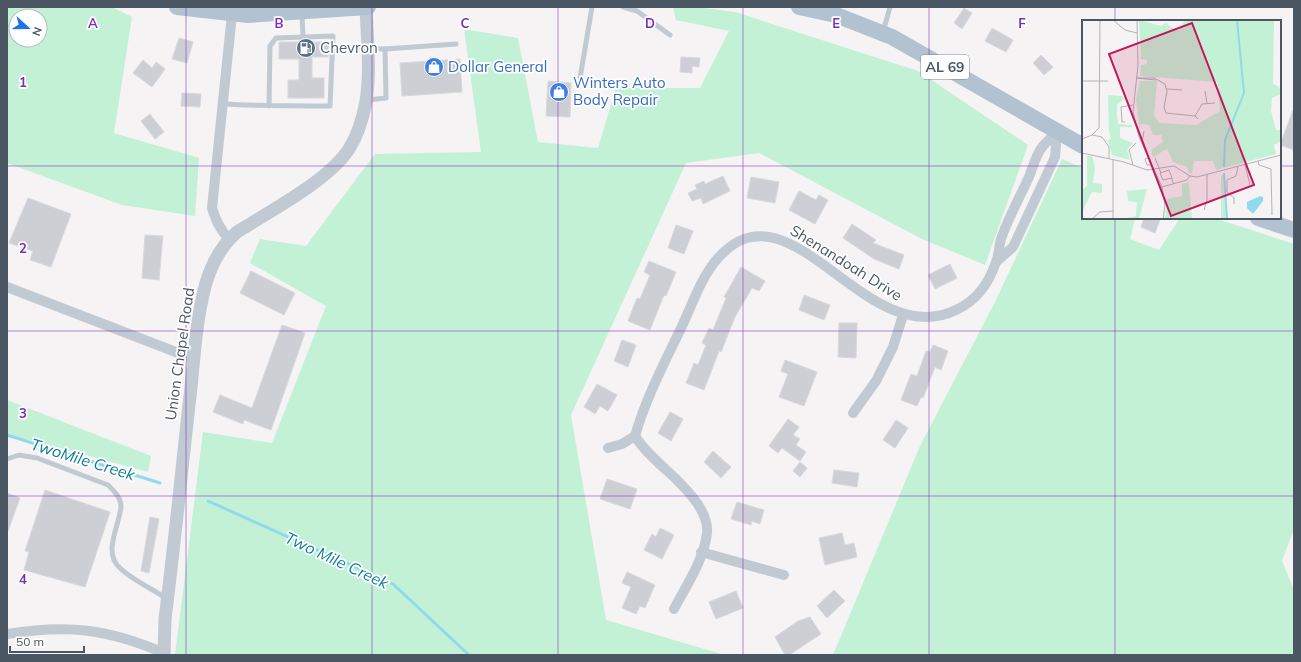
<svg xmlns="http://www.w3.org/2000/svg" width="1301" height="662" font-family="Mulish,sans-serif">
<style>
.green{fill:#c3f1d5;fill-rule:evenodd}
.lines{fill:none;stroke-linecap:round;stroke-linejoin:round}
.stream{stroke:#90daee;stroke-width:3}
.building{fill:#cdcfd5;stroke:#d7d9de}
.service{stroke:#c1cad2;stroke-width:5}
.minor{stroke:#c1cad2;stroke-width:10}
.tertiary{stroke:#c1cad2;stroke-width:13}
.primary{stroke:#b3c2d1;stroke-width:16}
.grid{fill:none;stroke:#7b2cbf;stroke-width:1;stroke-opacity:0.55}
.labels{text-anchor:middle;stroke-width:3.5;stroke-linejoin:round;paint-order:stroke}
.shield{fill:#fff;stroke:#808990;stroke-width:1}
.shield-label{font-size:14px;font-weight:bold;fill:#4a5661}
.service-label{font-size:15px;fill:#4e5e75;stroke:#fff;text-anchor:start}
.shop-label{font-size:15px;fill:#366cbe;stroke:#fff;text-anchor:start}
.street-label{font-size:15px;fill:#4a5661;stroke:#fff}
.water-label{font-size:16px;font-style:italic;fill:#0c7c9b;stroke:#fff}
.inset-river{fill:none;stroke:#90daee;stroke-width:2}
.inset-road{fill:none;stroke:#b1b4b9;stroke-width:1}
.view{fill:#c2185b;fill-opacity:0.15;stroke:#c2185b;stroke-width:2}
.inset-edge{fill:none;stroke:#4a5661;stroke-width:2}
.grid-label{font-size:13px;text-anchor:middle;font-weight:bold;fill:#7b2cbf;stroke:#fff;stroke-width:3.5;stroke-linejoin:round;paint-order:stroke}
</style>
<rect width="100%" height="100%" fill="#f5f3f3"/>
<!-- green -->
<g class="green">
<path d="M7 7H112L132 17 114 133 199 158 195 216 122 205 7 163ZM16 16H40V40H16Z"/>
<polygon points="673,7 695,7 735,12 918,71 1028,145 985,265 922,239 759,153 686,163 571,415 606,620 725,655 175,655 203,432 272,443 326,306 250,263 260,239 306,246 375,154 481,152 464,29 518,38 538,142 598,148 616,88 700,88 729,31 676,20"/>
<polygon points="1062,159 1083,168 1083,218 1135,218 1130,239 1159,250 1180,218 1214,218 1294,244 1294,529 1282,561 1294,590 1294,655 833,655 920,446 995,302"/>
<polygon points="7,400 151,456 148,472 7,434"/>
</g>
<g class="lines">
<!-- stream -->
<g class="stream">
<polyline points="7,435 160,483"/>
<polyline points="208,501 393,584 469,655"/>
</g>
</g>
<!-- building -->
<g class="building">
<polygon points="964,8 972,13 962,29 954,23"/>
<polygon points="992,28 1013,40 1006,52 985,41"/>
<polygon points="179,38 193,42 187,63 172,59"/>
<polygon points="279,42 329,42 328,57 312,57 312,78 324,78 324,98 288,98 288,80 299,80 299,59 279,59"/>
<polygon points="1041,55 1053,67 1044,75 1033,63"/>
<polygon points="681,57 700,58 699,67 692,66 692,73 680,72"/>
<polygon points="460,59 462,92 402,96 400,63"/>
<polygon points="143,60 152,68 156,62 165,69 152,87 133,73"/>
<polygon points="548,81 571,83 570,117 546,116"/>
<polygon points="182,93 201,94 200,107 181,106"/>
<polygon points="1293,110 1294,110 1294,150 1280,145"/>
<polygon points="150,114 164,132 155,139 141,121"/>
<polygon points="723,176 730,191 703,204 701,198 692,201 688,193 697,189 695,185 704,181 705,184"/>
<polygon points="751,177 779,182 775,203 747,198"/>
<polygon points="799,191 816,200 819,195 828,200 815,224 789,210"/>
<polygon points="28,198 71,214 51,267 30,260 33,251 9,243"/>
<polygon points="1144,218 1160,220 1155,233 1141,227"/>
<polygon points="852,224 876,240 873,243 904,255 899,269 874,259 843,238"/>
<polygon points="676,225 693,231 684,254 668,248"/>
<polygon points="145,235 163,236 159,280 142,278"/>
<polygon points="649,261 676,272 666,296 664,295 650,330 628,321 637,298 640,299 650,275 644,272"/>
<polygon points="950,264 957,278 935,289 928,275"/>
<polygon points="741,267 765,281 759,291 752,288 735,317 721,352 719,351 704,390 686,383 694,363 698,365 706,345 702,343 709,328 713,330 726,298 724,297"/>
<polygon points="251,271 295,293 284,315 240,293"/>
<polygon points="804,295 830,305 824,320 799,310"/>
<polygon points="839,323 857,323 856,358 838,357"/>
<polygon points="282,325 305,333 271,430 244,420 243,424 213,412 220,395 252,408"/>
<polygon points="622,340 636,345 628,367 614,361"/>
<polygon points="933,345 948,351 941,370 935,367 923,398 921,397 917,406 901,400 911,374 917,376 926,351 930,352"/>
<polygon points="785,360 817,372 804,406 779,397 788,374 781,371"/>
<polygon points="597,384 617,395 608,411 600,406 595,414 584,407"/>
<polygon points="670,412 683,419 671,441 658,433"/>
<polygon points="788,419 799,427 793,435 800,439 796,445 806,452 800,461 782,448 778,453 769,446"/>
<polygon points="896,420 908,428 895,448 883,440"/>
<polygon points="713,451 731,467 721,478 704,462"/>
<polygon points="800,462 807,468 800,477 793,471"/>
<polygon points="834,470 859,473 857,487 832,483"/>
<polygon points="607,479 637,489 630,509 600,499"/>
<polygon points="45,490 110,512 85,587 24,570 29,552 25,551"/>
<polygon points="7,493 20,498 8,531 7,531"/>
<polygon points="737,502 764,510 760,524 752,521 751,525 731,519"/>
<polygon points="150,517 159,519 149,573 141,571"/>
<polygon points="660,528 674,535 662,559 644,550 652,534 656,537"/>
<polygon points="842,533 845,545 854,543 857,557 825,565 819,538"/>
<polygon points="627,572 655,585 645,608 640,606 636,614 622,608 631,587 622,583"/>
<polygon points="834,590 845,601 827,618 817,606"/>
<polygon points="736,591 743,608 716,619 709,602"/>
<polygon points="810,617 821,634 789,655 785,655 775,637 798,621"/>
</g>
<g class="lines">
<!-- service -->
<g class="service">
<polyline points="623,7 637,11 670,35"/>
<polyline points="302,14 303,37"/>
<polyline points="883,32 890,7"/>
<polyline points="333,48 385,49 456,44"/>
<polyline points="580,78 592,7"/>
<polyline points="367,100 386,98 385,49"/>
<path d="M223 104C258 106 294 106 330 106L333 36 276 38 270 46 269 106"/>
<path d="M7 459 19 455 37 458 108 485C114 491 121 498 121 506 120 525 102 552 120 568 132 580 153 589 167 599"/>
</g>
<!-- minor -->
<g class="minor">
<path d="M229 239C220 230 216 221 212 208L232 14"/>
<polyline points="997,261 1013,247 1055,157 1057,132"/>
<polyline points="7,287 194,359"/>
<polyline points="853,413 876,381 893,347 903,315"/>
<path d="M635 436C645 452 661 465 675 478 688 491 709 512 707 533 704 560 686 586 674 609"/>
<path d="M608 448 622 444 635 436C646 397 666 360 683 324 693 302 702 276 718 258 791 176 865 354 956 310 976 301 989 283 996 262 999 255 999 246 1001 239 1008 218 1020 197 1029 177 1033 167 1036 154 1043 146 1047 141 1053 136 1057 132"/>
<polyline points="701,552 784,575"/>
<path d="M7 634C68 624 108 629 164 653"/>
</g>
<!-- tertiary -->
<path class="tertiary" d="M164 655 165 619C174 548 181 477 189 405 194 365 195 322 206 283 212 263 222 245 237 232 270 211 328 181 349 149 358 135 363 118 366 101 371 70 367 38 366 7"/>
<!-- primary -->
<g class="primary">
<polyline points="177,7 248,15 368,7"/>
<polyline points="799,7 836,15 892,37 1083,146"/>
<polyline points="1258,218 1294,230"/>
</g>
</g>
<!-- grid -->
<path class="grid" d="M186 7V655M372 7V655M558 7V655M743 7V655M929 7V655M1115 7V21M7 166H1083M1280 166H1294M1115 218V655M7 331H1294M7 496H1294"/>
<!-- icons -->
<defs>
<g id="fuel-disc" transform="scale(1)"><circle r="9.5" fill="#5c6f8a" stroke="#fff"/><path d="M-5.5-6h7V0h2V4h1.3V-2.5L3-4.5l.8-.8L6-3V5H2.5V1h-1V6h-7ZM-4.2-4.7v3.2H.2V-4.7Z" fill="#fff"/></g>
<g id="shop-disc" transform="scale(1)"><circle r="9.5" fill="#3f7fe0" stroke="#fff"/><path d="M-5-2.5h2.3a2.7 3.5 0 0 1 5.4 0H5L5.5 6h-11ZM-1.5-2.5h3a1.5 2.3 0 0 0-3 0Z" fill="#fff"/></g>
</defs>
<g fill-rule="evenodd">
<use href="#fuel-disc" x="306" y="48"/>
<use href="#shop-disc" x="434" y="67"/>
<use href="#shop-disc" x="559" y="92"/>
</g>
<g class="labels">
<!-- shield labels -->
<rect class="shield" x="921" y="55" width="48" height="24" rx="3"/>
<g class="shield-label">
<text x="945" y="72">AL 69</text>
</g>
<!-- service labels -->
<g class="service-label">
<text x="320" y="53">Chevron</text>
</g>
<!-- shop labels -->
<g class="shop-label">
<text x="448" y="72">Dollar General</text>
<text x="573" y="88">Winters Auto<tspan x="573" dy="17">Body Repair</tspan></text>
</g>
<!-- street labels -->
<g class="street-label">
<text transform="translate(846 263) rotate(32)" y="5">Shenandoah Drive</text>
<text transform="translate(180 354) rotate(-82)" y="5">Union Chapel Road</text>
</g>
<!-- water labels -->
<g class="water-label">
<text transform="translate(83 459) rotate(17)" y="6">TwoMile Creek</text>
<text transform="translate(337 560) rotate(25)" y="6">Two Mile Creek</text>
</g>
</g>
<!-- overview -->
<g transform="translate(1082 20)">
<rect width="199" height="199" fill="#f5f3f3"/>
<path d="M57 0 79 6 84 3 93 10H98L103 0H192L191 64 196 66 199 71V74L190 78 189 91 194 110H199V121L192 125 194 134 134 150 131 141H112L110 153H107L105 147 91 142 85 129 71 137 69 130 81 122 79 115H71L67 105 58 104V112L54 79 58 61H75L72 95 77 103 114 105 138 91 135 62 58 56 59 45 65 44V40L59 39ZM26 75 40 76 42 79 35 85V95L36 104 50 105V107H38V118L51 123 45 130 48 140 30 135 26 120 29 119 27 111ZM5 136H10L13 147 11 163 20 164V173L10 172 0 192V170L5 166ZM141 155 146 199H139V156ZM107 162 110 199H83L85 179 100 176V164ZM65 169 57 199H41L54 196 55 182 46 181 45 171Z" fill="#c3f1d5"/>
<path d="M178 176 181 177V181L171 194 165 188V182Z" fill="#90daee"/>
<path class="inset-river" d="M142 147 143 120 162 73 155 0M142 153 145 199"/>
<path class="inset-road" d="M31 0 43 10 55 13M55 0 56 45 51 92 57 117 80 167 83 185 81 199M55 58H72L83 64 85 72 82 87 84 93 113 96 116 99M55 58 74 60M0 61H26M85 69 100 70M123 71 125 83M113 96 120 84 133 83M43 102H40L39 87 51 85M10 115 17 108 18 0M0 119 10 115 20 117 27 127V138M60 123 62 111M0 133 42 142 65 150 92 146 108 156 115 157 199 135M66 138 63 139 65 145H70M73 138 79 153M31 139V199M176 141 177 145 189 149 190 195M51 145 47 130 54 123M163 145 168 165M90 158 81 160 78 153 87 150 90 158V160L92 164M80 167 105 160 108 156M152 184V178L145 172V160L154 156 156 147M122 190 125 180V155M10 199 18 192 31 191"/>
<path class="view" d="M110 3 172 165 89 196 27 34Z"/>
<rect width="199" height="199" class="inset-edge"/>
</g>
<g class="grid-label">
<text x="93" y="28">A</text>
<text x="279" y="28">B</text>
<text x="465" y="28">C</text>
<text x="650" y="28">D</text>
<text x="836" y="28">E</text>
<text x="1022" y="28">F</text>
<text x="23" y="87">1</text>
<text x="23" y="253">2</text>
<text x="23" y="418">3</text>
<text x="23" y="584">4</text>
</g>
<!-- border -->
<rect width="1301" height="662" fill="none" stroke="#4a5661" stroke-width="16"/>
<!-- north arrow -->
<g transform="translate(28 28) rotate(111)"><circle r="19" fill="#ffffff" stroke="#b7bbc0"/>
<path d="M0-3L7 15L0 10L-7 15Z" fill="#1a73e8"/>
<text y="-6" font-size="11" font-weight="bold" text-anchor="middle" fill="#4a5661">N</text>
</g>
<!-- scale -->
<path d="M10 646v6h74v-6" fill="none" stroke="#4a5661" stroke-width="2"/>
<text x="16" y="646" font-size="12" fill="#4a5661" stroke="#ffffff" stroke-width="3" paint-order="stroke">50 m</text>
</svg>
